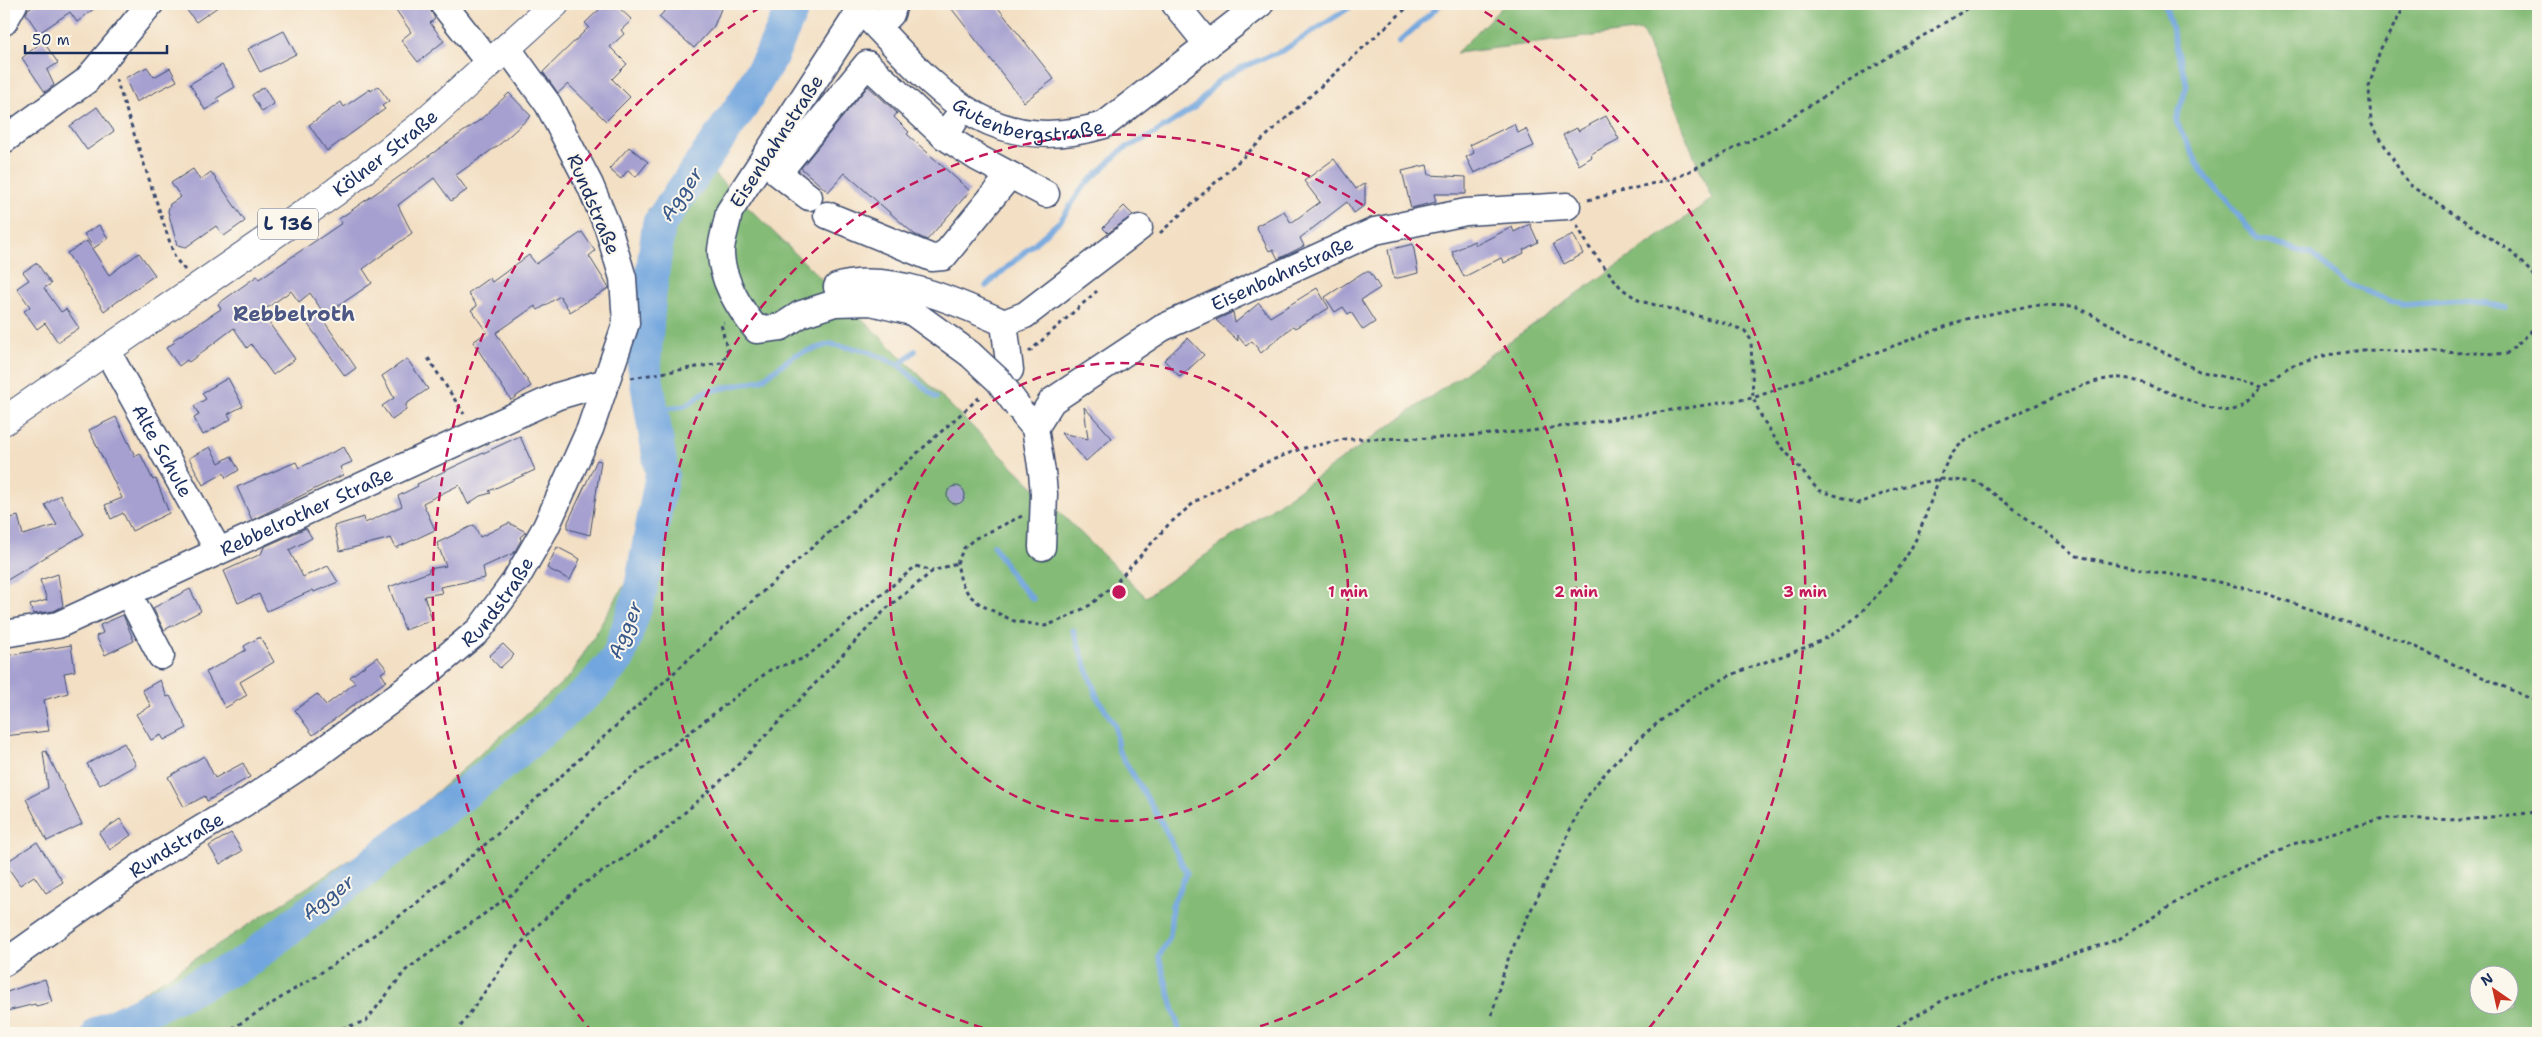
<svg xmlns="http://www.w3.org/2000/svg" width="2542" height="1037" font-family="'Shantell Sans',sans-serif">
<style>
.forest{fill:#84bb77;stroke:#50756a;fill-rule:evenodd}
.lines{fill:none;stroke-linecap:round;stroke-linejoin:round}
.stream{stroke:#72a6de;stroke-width:5.5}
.river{stroke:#72a6de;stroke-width:34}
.building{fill:#a6a0d0}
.minor-casing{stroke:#3b496d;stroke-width:29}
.major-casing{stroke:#3b496d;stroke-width:30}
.path{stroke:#3b496d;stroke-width:3;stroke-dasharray:4 4;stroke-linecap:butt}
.minor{stroke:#fff;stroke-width:26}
.major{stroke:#fff;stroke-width:28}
.minor-bridge-casing{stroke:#3b496d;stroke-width:29;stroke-linecap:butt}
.minor-bridge{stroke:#fff;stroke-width:26}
.ring{fill:none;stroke:#c2185b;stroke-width:2.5;stroke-dasharray:9 6}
.labels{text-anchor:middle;stroke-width:4;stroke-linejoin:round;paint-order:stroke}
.shield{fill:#fbf7ec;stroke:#5e6b89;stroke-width:1}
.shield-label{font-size:18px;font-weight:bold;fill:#1b2f5e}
.street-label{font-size:19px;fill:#1b2f5e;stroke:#fbf7ec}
.water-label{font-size:20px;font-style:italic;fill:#39598b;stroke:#fbf7ec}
.quarter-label{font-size:21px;font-weight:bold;fill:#4c5786;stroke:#fbf7ec}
.centre{fill:#c2185b;stroke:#fbf7ec;stroke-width:2.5}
.ring-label{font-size:15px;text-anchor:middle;font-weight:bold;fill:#c2185b;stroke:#fbf7ec;stroke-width:4;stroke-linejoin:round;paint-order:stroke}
</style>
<rect width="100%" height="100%" fill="#fbf7ec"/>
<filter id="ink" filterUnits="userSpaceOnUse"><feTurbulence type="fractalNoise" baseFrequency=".02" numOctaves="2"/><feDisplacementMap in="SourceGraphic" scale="10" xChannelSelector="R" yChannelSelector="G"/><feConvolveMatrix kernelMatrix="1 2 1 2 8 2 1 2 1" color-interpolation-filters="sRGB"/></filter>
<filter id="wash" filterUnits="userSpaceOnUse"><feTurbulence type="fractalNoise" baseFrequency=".0096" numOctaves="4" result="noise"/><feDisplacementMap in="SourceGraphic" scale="20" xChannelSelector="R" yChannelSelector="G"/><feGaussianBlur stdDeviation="1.12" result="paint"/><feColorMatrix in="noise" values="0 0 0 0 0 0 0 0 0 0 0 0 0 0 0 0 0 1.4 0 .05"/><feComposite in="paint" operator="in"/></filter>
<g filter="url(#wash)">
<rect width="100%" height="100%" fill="#f3dfc3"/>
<!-- forest -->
<path class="forest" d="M1505 4H2538V1033H80L384 838 571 675 633 570 664 414 648 209 711 171 1146 597 1712 199 1642 30 1456 53ZM2480 974H2510V1004H2480Z"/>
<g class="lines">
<!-- stream -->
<g class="stream">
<polyline points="2165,4 2187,85 2176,121 2202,172 2258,239 2311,254 2345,283 2401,305 2463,301 2487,303 2506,308"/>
<polyline points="1399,42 1441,4"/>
<polyline points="986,286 1061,220 1082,188 1123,149 1147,138 1194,108 1218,81 1240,68 1284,50 1355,4"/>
<polyline points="899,365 936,398"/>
<polyline points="651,410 685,406 705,392 761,380 795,355 830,344 867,351 899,365 915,351"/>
<polyline points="993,545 1015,580 1033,599"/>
<polyline points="1073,630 1097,697 1115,725 1118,750 1162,823 1187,874 1172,905 1170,936 1159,957 1180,1033"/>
</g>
<!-- river -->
<polyline class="river" points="99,1033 244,963 507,760 591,689 618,658 640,593 662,474 644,364 649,299 659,224 743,104 771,56 794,4"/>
</g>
<g id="blocks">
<!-- building -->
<g class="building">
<polygon points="36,4 100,4 77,22 70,12 39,33 26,14 28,9"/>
<polygon points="182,4 222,4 196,22"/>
<polygon points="392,4 428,4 435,19 430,23 444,41 418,62 401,40 411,32"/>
<polygon points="605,4 615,4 632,20 621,30 624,34 610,47 627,64 612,79 630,97 606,121 568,84 558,93 543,72 589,27 585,23"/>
<polygon points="671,4 723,4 714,26 694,48 659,17"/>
<polygon points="948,4 995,4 1054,79 1024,102"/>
<polygon points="284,31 296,54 260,72 248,49"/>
<polygon points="43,41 58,63 47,70 54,85 45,92 22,58"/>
<polygon points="222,65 235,87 217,98 219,102 205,110 190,84"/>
<polygon points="147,67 154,77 170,68 177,81 136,102 125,78"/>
<polygon points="378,86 389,101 382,106 385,109 327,151 309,125 341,102 344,107 370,89 371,91"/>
<polygon points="868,86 897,113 894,117 909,132 907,134 970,191 927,240 914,234 845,173 828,192 801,168"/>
<polygon points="264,87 274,104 262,112 252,95"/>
<polygon points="509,93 531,116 500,144 456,175 467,190 451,201 434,178 398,205 412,233 363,269 372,283 325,315 310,293 299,302 291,291 261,312 295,359 273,375 251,344 247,348 234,328 189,362 187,360 179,366 166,348 175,342 173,340 221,309 218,304 257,276 259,279 342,223 339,219 480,120"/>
<polygon points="97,107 114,131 87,150 70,126"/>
<polygon points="1606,116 1619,139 1591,154 1592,157 1579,165 1563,135 1577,128 1578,131"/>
<polygon points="1514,124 1518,133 1526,129 1534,146 1474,173 1466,157 1474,153 1470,145"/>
<polygon points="629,147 648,162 636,177 628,170 621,179 609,169"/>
<polygon points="1334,159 1356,189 1365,183 1365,205 1354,213 1347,202 1300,238 1304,246 1278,259 1273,249 1269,251 1256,226 1284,211 1291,223 1320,202 1304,181"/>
<polygon points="1427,165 1429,175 1466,177 1466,194 1434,194 1436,202 1411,208 1402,171"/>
<polygon points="193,169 200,180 211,172 245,221 224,236 216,226 186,247 177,245 168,211 170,204 181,197 171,183"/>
<polygon points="1124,206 1133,215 1108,233 1103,228"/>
<polygon points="1530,224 1538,242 1523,250 1524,253 1504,263 1501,258 1464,277 1452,252 1474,241 1476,245 1512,227 1514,232"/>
<polygon points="99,225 108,238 94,248 84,234"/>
<polygon points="582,232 595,251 589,256 609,288 570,312 560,296 538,310 535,306 496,333 531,386 511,400 473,342 487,332 471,310 477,306 468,293 489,278 492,282 529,255 536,264"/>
<polygon points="1573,234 1583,254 1564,264 1553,244"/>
<polygon points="87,241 109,275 139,253 155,275 104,311 67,253"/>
<polygon points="1413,244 1418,273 1394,279 1388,250"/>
<polygon points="37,263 51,284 44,288 61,312 66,309 79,328 58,342 45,323 37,329 24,311 30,307 17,288 29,280 23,272"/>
<polygon points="1364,272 1370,272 1380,288 1361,300 1375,322 1363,330 1351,312 1348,314 1343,307 1335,312 1325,297"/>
<polygon points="1317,288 1329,308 1295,328 1293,326 1261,353 1252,341 1246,346 1237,335 1238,341 1216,320 1233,312 1235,323 1259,303 1270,317"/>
<polygon points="319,314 356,368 345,376 307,323"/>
<polygon points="1188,338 1204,355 1180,377 1164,360"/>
<polygon points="407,359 428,389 406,404 406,410 392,420 382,406 394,398 382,376"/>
<polygon points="228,378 243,406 228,414 231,419 203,435 194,418 199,415 194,406 206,399 202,393"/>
<polygon points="1084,407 1112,438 1086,461 1061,433 1088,439"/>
<polygon points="116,417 135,456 140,453 153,480 156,479 169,513 132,531 123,513 111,519 105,505 122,498 89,430"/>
<polygon points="520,436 535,470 489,491 491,493 480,496 468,504 459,485 423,503 435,530 396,548 391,538 340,551 334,526 364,517 365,523 402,506 398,496 418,486 417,484"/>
<polygon points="210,447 219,463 231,456 239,470 226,478 224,473 203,485 189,458"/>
<polygon points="344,447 352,462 340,467 343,475 252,520 237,487 296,462 299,468"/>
<polygon points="597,460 601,461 590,535 568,529 568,522"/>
<circle cx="956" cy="495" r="9"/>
<polygon points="60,495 84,534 4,582 4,520 18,516 23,535 57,525 45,505"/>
<polygon points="509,523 526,532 520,537 521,540 514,553 483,567 485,578 440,587 442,593 424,596 432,620 405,630 389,587 429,572 429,569 446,566 437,543 474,525 480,537"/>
<polygon points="306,528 312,538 289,550 303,577 328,566 338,582 314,592 313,590 267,611 259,594 238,603 224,571 261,554 264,547"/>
<polygon points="557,547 580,559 570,580 547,568"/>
<polygon points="58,574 63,606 54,611 33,614 30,605 47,600 40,580"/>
<polygon points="190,589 201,611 164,630 153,608"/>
<polygon points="123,615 134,641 105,655 96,636 103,633 100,625"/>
<polygon points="260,637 274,662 240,682 247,695 225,708 206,672 246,650 244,646"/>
<polygon points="503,644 514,655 500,668 489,656"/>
<polygon points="71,645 75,671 64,673 68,693 44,700 49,731 4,736 4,656"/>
<polygon points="377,657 387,669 381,673 386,681 313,735 295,710 317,694 326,705 355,683 350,677"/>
<polygon points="160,680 167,697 170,696 187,728 164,740 161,735 151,740 136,714 151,706 142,690"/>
<polygon points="124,743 136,765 100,785 87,764"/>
<polygon points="46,751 82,824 47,841 26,799 48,788 43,752"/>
<polygon points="204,756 215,778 243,763 250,777 207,801 205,796 184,807 168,777"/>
<polygon points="120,819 131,835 110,850 99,833"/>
<polygon points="231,833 242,851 220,864 209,846"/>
<polygon points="37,842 63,882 46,893 34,876 20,885 5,863"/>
<polygon points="45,979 52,1002 36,1006 35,1004 7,1011 4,993"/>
</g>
</g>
</g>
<g filter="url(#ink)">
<use href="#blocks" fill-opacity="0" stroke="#3b496d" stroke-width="1"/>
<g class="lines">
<!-- minor casing -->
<g class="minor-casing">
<g id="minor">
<polyline points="443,4 490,64"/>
<path id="s1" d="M855 4C931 81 982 161 1104 125L1260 4"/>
<polyline points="1175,4 1208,45"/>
<path d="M861 9 729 212C727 225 722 238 721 250 720 278 740 310 757 330L781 327 801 314 835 303 871 302 912 312 970 354"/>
<polyline points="4,22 14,4"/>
<polyline points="878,27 891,14 894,4"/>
<polyline points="954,122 944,136 978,158 1046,194"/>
<polyline points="4,140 86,81 150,4"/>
<polyline points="809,197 778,173 867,64 944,136"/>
<polyline points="827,215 932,258 943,257 1010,175"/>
<path d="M837 287C888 271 958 302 1004 323L1010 370"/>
<polyline points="1004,323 1025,315 1139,228"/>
<path id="s2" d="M107 351 218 550"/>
<polyline points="1024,415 1035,428 1042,472 1044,494 1042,547"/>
<path id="s3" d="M1035 428 1052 401 1162 328 1375 231 1466 212 1567 206"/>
<polyline points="128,593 161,656"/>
<path id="s4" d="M4 634 58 625 558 396 606 382"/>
<path id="s5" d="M4 963 148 861 246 802 314 757 420 679 479 630 515 581 546 527 590 429 626 323 623 278 608 228 590 185 548 104 508 49"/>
</g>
</g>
<!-- major casing -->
<g class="major-casing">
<g id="major">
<path id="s6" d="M4 421 334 193 419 127 555 4"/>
</g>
</g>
<!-- path -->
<g class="path">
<polyline points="2406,4 2380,50 2369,87 2371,123 2408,184 2510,251 2535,276 2538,297"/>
<polyline points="116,79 175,258 185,270"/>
<polyline points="1588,200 1678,177 1768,131 1975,4"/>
<polyline points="1577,225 1589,247 1621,288 1640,301 1725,323 1745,331 1751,340 1753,398 1762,418 1776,440 1818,490 1860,503 1900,487 1940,479 1978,482 2077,556 2155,572 2214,581 2267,594 2404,642 2538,702"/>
<polyline points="1160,233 1411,4"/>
<polyline points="1029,352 1097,291"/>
<polyline points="428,358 464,414"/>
<polyline points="631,378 721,363 728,353 721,324 724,323"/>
<polyline points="1022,516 974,539 964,548 957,563 961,582 969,595 981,605 1014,621 1045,626 1066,618 1090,605 1113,586 1169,524 1196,501 1260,465 1300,449 1345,439 1438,438 1531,431 1753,398 1966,319 2033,305 2075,306 2199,371 2263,386 2290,366 2327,355 2363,350 2506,354 2530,333 2538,316"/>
<path d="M1492 1015C1497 996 1502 975 1509 957 1523 923 1542 890 1558 857 1567 838 1575 815 1587 797 1615 755 1670 709 1714 684 1763 656 1822 653 1862 611 1883 590 1902 567 1915 541 1928 515 1938 471 1955 450 1970 432 2025 410 2048 400 2067 392 2101 376 2121 378 2150 380 2211 415 2232 410 2245 407 2253 395 2262 386"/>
<polyline points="225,1033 333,965 412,907 502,830 749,604 982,395"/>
<polyline points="327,1033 366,1021 406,970 516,891 604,799 770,670 805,658 916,566 933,571"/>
<polyline points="456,1033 512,953 542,921 580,886 657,837 733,770 887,608 933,571 957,563"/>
<polyline points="1891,1033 1900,1025 1952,995 2119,939 2203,885 2293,844 2384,818 2463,820 2538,812"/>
</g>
<!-- minor -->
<use href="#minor" class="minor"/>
<!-- major -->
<use href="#major" class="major"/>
<!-- minor-bridge casing -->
<g class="minor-bridge-casing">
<polyline id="minor-bridge" points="970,354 999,381 1018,407"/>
</g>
<!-- minor-bridge -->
<use href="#minor-bridge" class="minor-bridge"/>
</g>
</g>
<!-- distance rings -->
<g class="ring">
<circle cx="1119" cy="592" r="229"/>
<path d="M997 1032A457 457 0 1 1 1241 1032"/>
<path d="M593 1033A686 686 0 0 1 766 4M1472 4A686 686 0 0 1 1645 1033"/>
</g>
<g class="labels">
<!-- shield labels -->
<rect class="shield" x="258" y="208.5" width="60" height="31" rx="4"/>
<g class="shield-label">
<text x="288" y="230">L 136</text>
</g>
<!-- street labels -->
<g class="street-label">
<text dy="7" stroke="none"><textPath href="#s1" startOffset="218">Gutenbergstraße</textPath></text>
<text transform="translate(776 141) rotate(-57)" y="7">Eisenbahnstraße</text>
<text dy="7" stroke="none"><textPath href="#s6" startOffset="466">Kölner Straße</textPath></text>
<text transform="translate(594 204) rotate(67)" y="7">Rundstraße</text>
<text dy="7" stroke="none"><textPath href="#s3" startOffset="296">Eisenbahnstraße</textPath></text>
<text dy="7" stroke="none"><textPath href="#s2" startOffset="114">Alte Schule</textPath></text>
<text dy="7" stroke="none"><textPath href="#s4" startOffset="328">Rebbelrother Straße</textPath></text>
<text dy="7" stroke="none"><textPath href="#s5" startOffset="614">Rundstraße</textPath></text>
<text dy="7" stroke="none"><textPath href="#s5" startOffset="209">Rundstraße</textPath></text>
</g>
<!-- water labels -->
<g class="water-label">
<text transform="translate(681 194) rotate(-56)" y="7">Agger</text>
<text transform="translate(625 630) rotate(-68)" y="7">Agger</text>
<text transform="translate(328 897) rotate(-38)" y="7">Agger</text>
</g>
<!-- quarter labels -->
<g class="quarter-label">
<text x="294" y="321">Rebbelroth</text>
</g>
</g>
<circle cx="1119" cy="592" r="8" class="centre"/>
<g class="ring-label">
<text x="1348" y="597">1 min</text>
<text x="1576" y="597">2 min</text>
<text x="1805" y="597">3 min</text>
</g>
<!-- margin -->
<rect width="2542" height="1037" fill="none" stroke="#fbf7ec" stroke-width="20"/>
<!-- north arrow -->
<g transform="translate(2494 990) rotate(326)"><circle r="24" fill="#fbf7ec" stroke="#a1a7b3"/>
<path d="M0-4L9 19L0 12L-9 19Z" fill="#c8321e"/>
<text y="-8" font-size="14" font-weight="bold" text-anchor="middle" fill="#1b2f5e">N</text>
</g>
<!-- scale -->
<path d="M25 45v8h142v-8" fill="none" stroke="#1b2f5e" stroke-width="2.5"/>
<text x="32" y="45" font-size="15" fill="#1b2f5e" stroke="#fbf7ec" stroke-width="4" paint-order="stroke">50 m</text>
</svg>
